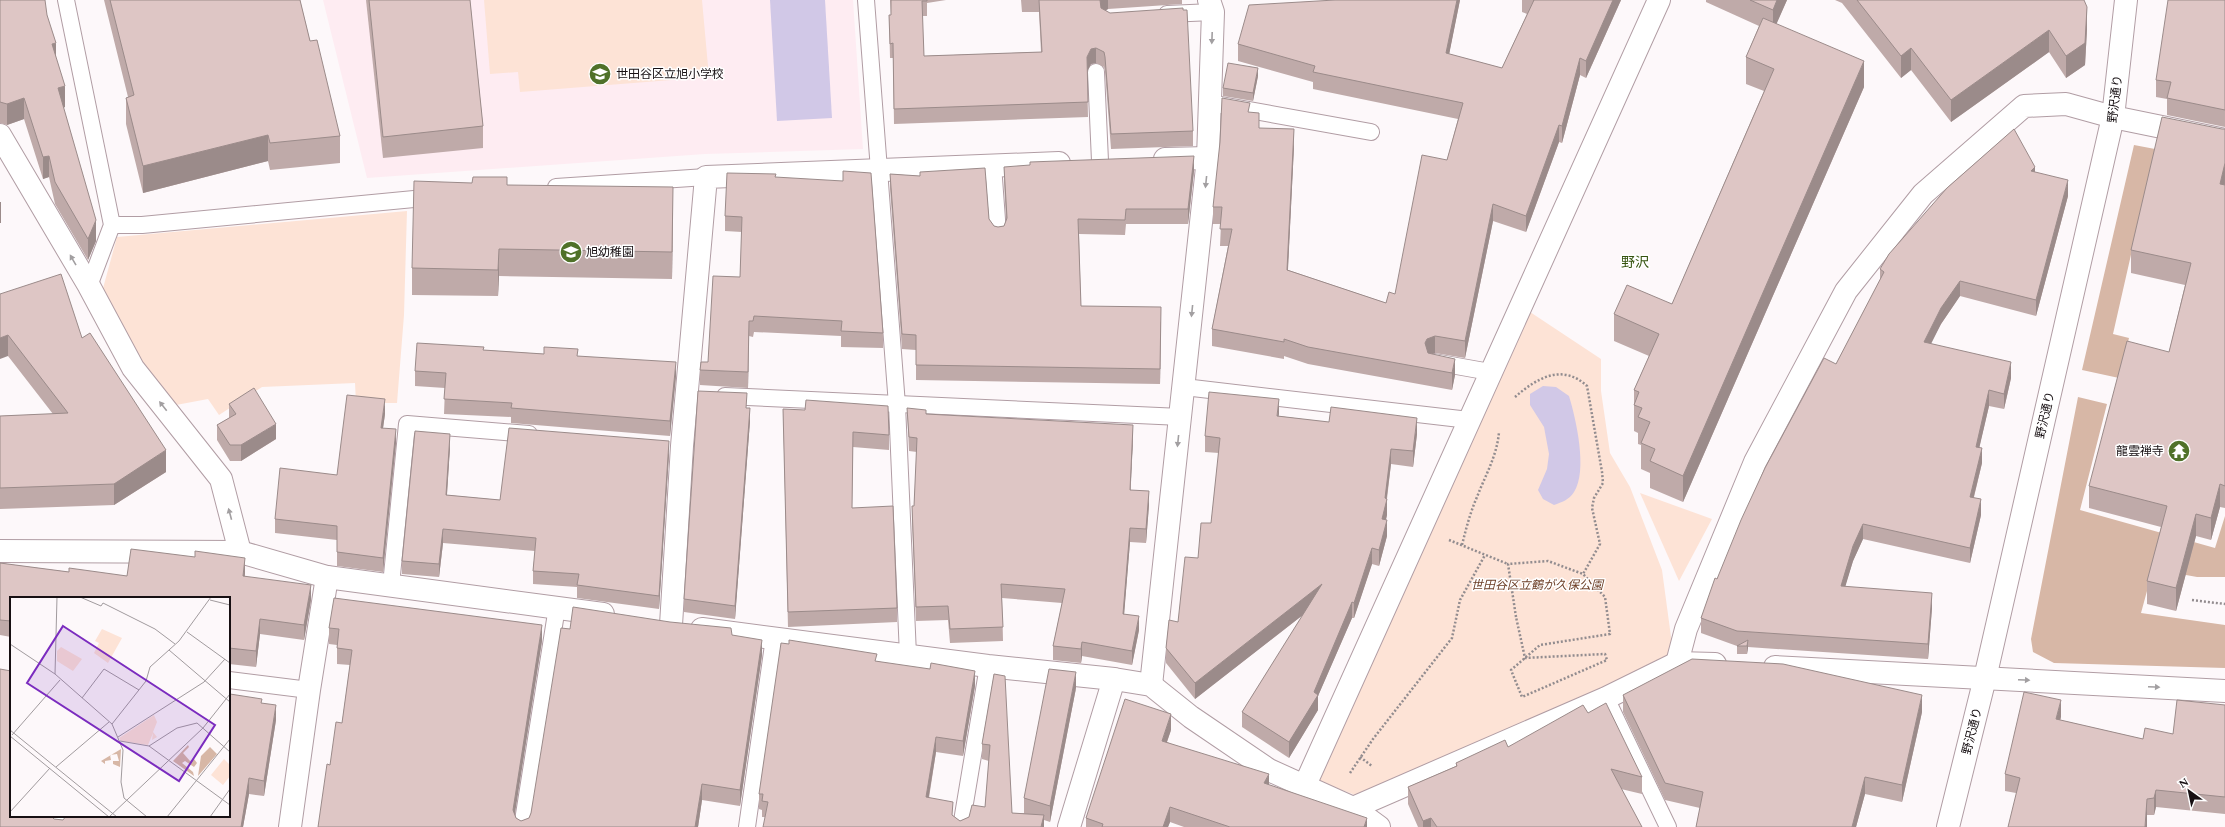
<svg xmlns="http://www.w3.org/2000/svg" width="2225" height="827" font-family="Spectral,'Noto Sans JP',serif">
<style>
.built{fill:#feecf2}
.green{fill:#fde3d6}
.forest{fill:#d7b7a6}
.water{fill:#d1c8e7}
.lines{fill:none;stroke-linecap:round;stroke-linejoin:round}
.service-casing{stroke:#b19da4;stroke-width:18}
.minor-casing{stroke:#b19da4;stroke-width:24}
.tertiary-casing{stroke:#b19da4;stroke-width:24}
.path{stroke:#928c8f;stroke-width:2.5;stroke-dasharray:2 2;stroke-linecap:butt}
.service{stroke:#fff;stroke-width:16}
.minor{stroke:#fff;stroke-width:22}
.tertiary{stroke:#fff;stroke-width:22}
.wall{fill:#bfaaa9}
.shaded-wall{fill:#9b8b8a}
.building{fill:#dec6c5;stroke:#9b8b8a}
.oneway{fill:#a29fa1}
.labels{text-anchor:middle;stroke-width:3;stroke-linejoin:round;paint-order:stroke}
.poi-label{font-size:12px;fill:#171013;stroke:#fff;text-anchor:start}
.street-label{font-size:12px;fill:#171013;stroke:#fff}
.park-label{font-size:12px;font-style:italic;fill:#6c3e26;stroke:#fff}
.quarter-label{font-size:14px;fill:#35530f;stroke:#fff}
.inset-road{fill:none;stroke:#a19b9e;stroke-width:1}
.view{fill:#7b2cbf;fill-opacity:0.15;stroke:#7b2cbf;stroke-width:2}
.inset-edge{fill:none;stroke:#171013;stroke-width:2}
</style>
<rect width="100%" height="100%" fill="#fdf8fa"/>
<!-- built -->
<polygon class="built" points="323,0 853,0 863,149 705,154 367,178"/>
<!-- green -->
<g class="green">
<polygon points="484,0 702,0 709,77 520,92 518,72 490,74"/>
<polygon points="407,211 404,315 397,403 356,403 355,383 262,387 219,415 208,399 176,405 145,368 102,292 117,237"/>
<polygon points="1527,310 1601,359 1601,391 1610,453 1630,487 1662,570 1674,659 1358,796 1315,780"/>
<polygon points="1640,493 1712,519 1679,581"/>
</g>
<!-- forest -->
<g class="forest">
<polygon points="2134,145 2155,149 2113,334 2129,338 2119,378 2082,370"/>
<polygon points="2078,397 2107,404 2080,510 2215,548 2225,516 2225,577 2197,577 2153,569 2141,613 2225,625 2225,668 2054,663 2033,652 2031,639"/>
</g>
<!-- water -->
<g class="water">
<polygon points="770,0 825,0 832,118 777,121"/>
<path d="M1543 386 1556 387 1569 396C1576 419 1588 471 1574 492 1569 500 1562 502 1554 505L1543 499 1538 490 1547 469 1549 454 1544 427 1530 405V394Z"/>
</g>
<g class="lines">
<!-- service casing -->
<g class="service-casing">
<g id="service">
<polyline points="66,0 112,225 89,286"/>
<polyline points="866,0 897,405 908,655"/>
<polyline points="1167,14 1213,12"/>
<polyline points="1096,72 1100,161"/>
<polyline points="1210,103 1371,132"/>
<polyline points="993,165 998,233"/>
<polyline points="556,187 706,177"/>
<polyline points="112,225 142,225 435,197"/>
<polyline points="1434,362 1490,372"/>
<polyline points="1184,387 1469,420"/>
<polyline points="725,396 1181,417"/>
<polyline points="391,585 407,424 529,434"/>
<polyline points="229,680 309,690"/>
<polyline points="1606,698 1668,827"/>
<polyline points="59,827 60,816"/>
<polyline points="522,827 557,607"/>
<polyline points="747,827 774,638"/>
<polyline points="961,827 988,666"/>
</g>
</g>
<!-- minor casing -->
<g class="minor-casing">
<g id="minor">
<polyline points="0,135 89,286 133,368 221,479 240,552"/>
<polyline points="1165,159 1208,158"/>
<polyline points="0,551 240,552 327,577 603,614"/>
<polyline points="671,625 682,446 706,177 1059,163"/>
<polyline points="702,629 988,666 1114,679 1151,685 1191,717 1269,770 1353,808 1379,827"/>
<polyline points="1677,663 1686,629 1755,462 1846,291 1923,194 2024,106 2066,104 2113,117 2225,140"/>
<polyline points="1775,667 2225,691"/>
<polyline points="1151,685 1208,158 1213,12 1209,0"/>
<polyline points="1305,785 1659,0"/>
<polyline points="1353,808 1606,698 1677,663 1715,664"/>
<polyline points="290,827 309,690 327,577"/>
<polyline points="1069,827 1114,679"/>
</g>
</g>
<!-- tertiary casing -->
<g class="tertiary-casing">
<polyline id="tertiary" points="1948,827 1985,678 2113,117 2126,0"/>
</g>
<!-- path -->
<g class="path">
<path d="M1515 397C1537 378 1562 363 1587 386L1602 472 1603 483 1594 498 1592 508 1600 544 1583 574"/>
<polyline points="1449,540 1508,564"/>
<path d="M1462 545C1466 529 1470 513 1477 497 1485 476 1497 456 1499 432"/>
<polyline points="2192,600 2225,604"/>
<polyline points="1516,617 1508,564 1548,561 1583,574 1605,597 1610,634 1540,645 1511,670 1522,697 1607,660 1605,654 1525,658 1516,617"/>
<polyline points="1360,757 1372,766"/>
<polyline points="1350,773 1373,739 1452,638 1460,600 1485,555"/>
</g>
<!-- service -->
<use href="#service" class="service"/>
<!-- minor -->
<use href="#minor" class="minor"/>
<!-- tertiary -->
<use href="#tertiary" class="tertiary"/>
</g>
<!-- wall -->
<g class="wall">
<polygon points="0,0 47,15 65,107 63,108 96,241 88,260 55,204 49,177 43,179 24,119 7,125 0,123"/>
<polygon points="104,0 300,0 310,41 340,136 340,163 270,170 268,161 143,193 126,124 126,98 128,97"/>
<polygon points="366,0 470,0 483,126 483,148 383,158"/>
<polygon points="890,0 946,0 927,3 927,16 922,16 924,56 1041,52 1039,12 1022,12 1021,0 1182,0 1182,4 1108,9 1106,10 1193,131 1193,146 1111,149 1105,72 1104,67 1096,63 1091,64 1087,71 1088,117 894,124 893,58 890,58 889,15 891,15"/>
<polygon points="1460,0 1449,54 1502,68 1527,14 1522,12 1522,0 1621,0 1586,78 1580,75 1562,143 1559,142 1526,232 1493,221 1465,358 1435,353 1433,354 1455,375 1452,390 1308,364 1284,356 1284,359 1212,346 1212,329 1228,246 1220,246 1221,224 1213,224 1213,207 1250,113 1259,128 1294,146 1288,270 1386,303 1395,294 1447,160 1458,119 1313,89 1313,82 1238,61 1238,44"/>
<polygon points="1706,0 1787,0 1776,24 1864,87 1683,502 1650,488 1650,473 1641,469 1641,445 1638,444 1638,433 1634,431 1634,390 1649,356 1614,341 1614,314 1672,304 1764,91 1746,84 1746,57 1759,26 1706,2"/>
<polygon points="1835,0 2084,0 2087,29 2085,65 2066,78 2049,52 1951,122 1911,70 1901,78 1842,3"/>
<polygon points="2225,0 2225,127 2167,115 2167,99 2156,97 2156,80"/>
<polygon points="1258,76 1253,101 1223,96 1223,88"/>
<polygon points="2222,129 2225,129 2225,508 2220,507 2211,540 2196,536 2176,611 2147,604 2147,581 2161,527 2089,508 2089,486 2169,352 2185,285 2131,273 2131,250"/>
<polygon points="1004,167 1194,171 1188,224 1126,224 1125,235 1079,234 1081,306 1161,322 1160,384 916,380 916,350 902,349 890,189 890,174 920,176 920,172 989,219 994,226 998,227 1004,226 1006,220 1004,182"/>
<polygon points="2035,172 2068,196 2036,316 1960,296 1941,324 1930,344 2011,378 2004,409 1989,406 1979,448 1982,463 1974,497 1981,515 1970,563 1863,539 1853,561 1845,586 1932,608 1928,659 1748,647 1747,654 1737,654 1737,646 1701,633 1701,618 1717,579 1836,364 1880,280 1880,269"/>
<polygon points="776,177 883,333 883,348 841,347 841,336 754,332 753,337 749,336 748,388 700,385 700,370 708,362 740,277 742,232 725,231 725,216"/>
<polygon points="507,185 673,213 672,279 499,276 498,296 412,295 412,268"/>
<polygon points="0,294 82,338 166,472 114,505 0,509 0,416 53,414 8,356"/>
<polygon points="484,350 544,354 578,356 676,376 670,436 511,423 511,417 444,414 445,388 415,386 415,371"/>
<polygon points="229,404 276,439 241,461 230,461 217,440 217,425 229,418"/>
<polygon points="747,408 750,421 735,619 684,612 684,599"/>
<polygon points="907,408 926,414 1133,439 1130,490 1149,505 1146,543 1130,542 1124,614 1139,630 1132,665 1082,656 1081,663 1053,660 1053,646 1062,603 1002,598 1003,641 950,643 948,620 916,621 912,520 912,506 914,506 917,452 909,451"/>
<polygon points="783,409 889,435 889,450 853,447 852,508 897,608 897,622 788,627"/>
<polygon points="385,414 383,428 396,443 383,572 337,566 337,540 275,533 275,519 337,475"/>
<polygon points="1279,416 1417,434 1413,467 1391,464 1387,499 1387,515 1386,520 1387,536 1379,566 1372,564 1354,618 1352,618 1318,696 1318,710 1289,758 1242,727 1242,712 1303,615 1195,699 1166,663 1166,648 1178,622 1198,558 1211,523 1219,453 1205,452 1205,436"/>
<polygon points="450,447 447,495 500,500 669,454 659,609 577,598 577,587 533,584 533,571 535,551 443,543 439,577 402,574 402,561"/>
<polygon points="0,563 69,572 127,576 245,573 245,576 311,600 304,640 260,634 256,667 229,664 229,598 11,598 11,637 0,635"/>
<polygon points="329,628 542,641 514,815 516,818 521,821 529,818 531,813 570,629 732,635 762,655 740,806 702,800 698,827 318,827 330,765 342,723 350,665 337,664 337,645 329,644"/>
<polygon points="877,661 975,686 963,756 936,752 929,798 960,821 969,817 985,807 989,761 982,759 982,744 994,674 1012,813 1024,813 1024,798 1076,688 1050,822 1044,820 1044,827 762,817 762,810 759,809 759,794"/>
<polygon points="1623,695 1922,712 1902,802 1865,794 1856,827 1696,827 1700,808 1665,800 1623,712"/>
<polygon points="262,703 276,720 264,796 249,794 243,827 0,827 52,817 54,819 63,820"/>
<polygon points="2225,705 2225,814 2156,807 2154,815 2147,815 2016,793 2005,791 2005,774 2061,717 2060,720 2143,739 2173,734"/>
<polygon points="1588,713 1642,777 1642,794 1621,789 1642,827 1418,827 1408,804 1408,787 1456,766 1456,763 1508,747"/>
<polygon points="1171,730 1167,742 1269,785 1367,827 1184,827 1170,822 1168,827 1086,827 1086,818"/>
</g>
<!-- shaded-wall -->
<g class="shaded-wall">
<polygon points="1100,0 1108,0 1108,9 1100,14"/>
<polygon points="1457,0 1460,0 1446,70 1446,53"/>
<polygon points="1613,0 1621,0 1586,78 1586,61"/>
<polygon points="1777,0 1787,0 1773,32 1773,10"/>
<polygon points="2087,7 2087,29 2085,65 2066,78 2066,56"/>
<polygon points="2049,30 2049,52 1951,122 1951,100"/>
<polygon points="56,43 56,64 52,44"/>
<polygon points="1096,48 1096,63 1091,64 1087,72 1087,57 1091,49"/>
<polygon points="1911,48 1911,70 1901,78 1901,56"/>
<polygon points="1580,58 1580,75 1562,143 1562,126"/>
<polygon points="1864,61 1864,87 1683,502 1683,476"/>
<polygon points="1258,68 1258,76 1253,101 1253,93"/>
<polygon points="65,86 65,107 58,109 58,88"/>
<polygon points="24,98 24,119 7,125 7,104"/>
<polygon points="1559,125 1559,142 1526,232 1526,216"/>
<polygon points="1294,129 1294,146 1287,287 1287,270"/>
<polygon points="268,135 268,161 143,193 143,166"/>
<polygon points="49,156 49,177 43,179 43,157"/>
<polygon points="1194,156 1194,171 1188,224 1188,209"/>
<polygon points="2225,163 2225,186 2220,184"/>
<polygon points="2035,167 2035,182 2031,171"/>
<polygon points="2068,180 2068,196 2036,316 2036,300"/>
<polygon points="673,187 673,213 672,279 672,252"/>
<rect x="0" y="202" width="1" height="21"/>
<polygon points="1493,204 1493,221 1465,358 1465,341"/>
<polygon points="96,220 96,241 88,260 88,239"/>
<polygon points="499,249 499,276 498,296 498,270"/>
<polygon points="1960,281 1960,296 1941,324 1924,358 1924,342 1941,308"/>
<polygon points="1161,307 1161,322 1160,384 1160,369"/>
<polygon points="749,321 749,336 748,388 748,372"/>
<polygon points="8,335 8,356 0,359 0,338"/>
<polygon points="1435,336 1435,353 1427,356 1425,343 1427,339"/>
<polygon points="1455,359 1455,375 1452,390 1452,373"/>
<polygon points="676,362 676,376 670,436 670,421"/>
<polygon points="2011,362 2011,378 2004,409 2004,394"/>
<polygon points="1989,390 1989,406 1976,462 1976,447"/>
<polygon points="385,399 385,414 381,442 381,428"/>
<polygon points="1279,399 1279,414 1277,431 1277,416"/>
<polygon points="750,408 750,421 735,619 735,606"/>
<polygon points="1417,418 1417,434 1413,467 1413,451"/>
<polygon points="276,424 276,439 241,461 241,445"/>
<polygon points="1133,425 1133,439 1130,504 1130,490"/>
<polygon points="396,429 396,443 383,572 383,558"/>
<polygon points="450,434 450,447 446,508 446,495"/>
<polygon points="669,441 669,454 659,609 659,596"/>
<polygon points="1982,448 1982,463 1970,512 1970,497"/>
<polygon points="1391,449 1391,464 1386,503 1387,499 1387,515 1382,535 1382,519"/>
<polygon points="166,450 166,472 114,505 114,484"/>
<polygon points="2220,484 2220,507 2211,540 2211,518"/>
<polygon points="1149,491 1149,505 1146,543 1146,529"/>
<polygon points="1981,499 1981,515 1970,563 1970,548"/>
<polygon points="2196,514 2196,536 2176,611 2176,588"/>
<polygon points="1387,520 1387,536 1379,566 1379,550"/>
<polygon points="1863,524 1863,539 1853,561 1841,601 1841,586 1853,546"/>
<polygon points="1130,528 1130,542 1123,628 1123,614"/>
<polygon points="443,529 443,543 439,577 439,564"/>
<polygon points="1372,548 1372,564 1354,618 1354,603"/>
<polygon points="245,558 245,573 243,591 243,576"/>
<polygon points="1322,584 1322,600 1195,699 1195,683"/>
<polygon points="311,585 311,600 304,640 304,625"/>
<polygon points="1932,593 1932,608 1928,659 1928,644"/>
<polygon points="1352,602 1352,618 1318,696 1318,710 1289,758 1289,742 1314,692"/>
<polygon points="1139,616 1139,630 1132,665 1132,651"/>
<polygon points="260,619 260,634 256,667 256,651"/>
<polygon points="542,625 542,641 513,826 513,810"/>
<polygon points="762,640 762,655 740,806 740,790"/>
<polygon points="1748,640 1748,648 1747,654 1747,646"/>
<polygon points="1082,642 1082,656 1081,663 1081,649"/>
<polygon points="975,671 975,686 963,756 963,741"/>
<polygon points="1076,672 1076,688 1050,822 1050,806"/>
<polygon points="1922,695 1922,712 1902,802 1902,785"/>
<polygon points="2061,700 2061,717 2056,735 2056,719"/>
<polygon points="276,705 276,720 264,796 264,781"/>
<polygon points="1171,714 1171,730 1162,756 1162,741"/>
<polygon points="936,737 936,752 926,813 926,797"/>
<polygon points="1269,774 1269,789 1264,783"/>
<polygon points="1865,777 1865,794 1856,827 1852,827"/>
<polygon points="249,778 249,794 243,827 241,827"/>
<polygon points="702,784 702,800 698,827 695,827"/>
<polygon points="2156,790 2156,807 2154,815 2154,798"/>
<polygon points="2147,799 2147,827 2145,827"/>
<polygon points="1170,807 1170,822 1168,827 1163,827"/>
<polygon points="1044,815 1044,827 1041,827"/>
<polygon points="1367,818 1367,827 1364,827"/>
<polygon points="1431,818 1431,827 1423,827 1423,821"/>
</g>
<!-- building -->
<g class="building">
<polygon points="0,0 45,0 47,15 56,43 52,44 65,86 58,88 96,220 88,239 55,182 49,156 43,157 24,98 7,104 0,102"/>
<polygon points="110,0 300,0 310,41 317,40 340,136 270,143 268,135 143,166 126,98 134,95"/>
<polygon points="369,0 470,0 483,126 383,137"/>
<polygon points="891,0 927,0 927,1 922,1 924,56 1042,52 1039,0 1100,0 1101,8 1110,13 1183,8 1183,10 1187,10 1193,131 1111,134 1105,57 1104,52 1096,48 1091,49 1087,57 1088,102 894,109 893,43 890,44 889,15 891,15"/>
<polygon points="1335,0 1457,0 1446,53 1502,68 1534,0 1533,0 1613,0 1586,61 1580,58 1562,126 1559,125 1526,216 1493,204 1465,341 1435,336 1427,339 1425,343 1428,353 1455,359 1452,373 1308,347 1284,339 1284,342 1212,329 1232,229 1220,229 1222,207 1213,207 1220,142 1222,98 1250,103 1248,112 1259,113 1259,128 1294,129 1287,270 1386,303 1389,292 1395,294 1422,155 1447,160 1463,103 1313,72 1315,66 1238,44 1249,5"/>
<polygon points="1750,0 1777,0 1773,10"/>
<polygon points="1857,0 2084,0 2087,7 2085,43 2066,56 2049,30 1951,100 1911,48 1901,56"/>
<polygon points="2168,0 2225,0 2225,110 2167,98 2171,82 2156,80"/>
<polygon points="1763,18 1864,61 1683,476 1650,461 1655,449 1641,443 1650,422 1638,417 1642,408 1634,405 1639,392 1634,390 1659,334 1614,314 1627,285 1672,304 1774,69 1746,57"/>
<polygon points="1228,63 1258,68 1253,93 1223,88"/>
<polygon points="2162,117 2222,129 2225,129 2225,163 2220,184 2225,185 2225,486 2220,484 2211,518 2196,514 2176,588 2147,581 2167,506 2089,486 2127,341 2169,352 2191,263 2131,250"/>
<polygon points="2014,129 2035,167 2031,171 2068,180 2036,300 1960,281 1941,308 1924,342 2011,362 2004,394 1989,390 1976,447 1982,448 1970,497 1981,499 1970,548 1863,524 1853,546 1841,586 1932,593 1928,644 1737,631 1701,618 1715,578 1717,579 1741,520 1765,468 1824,358 1836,364 1884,272 1880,269 1889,254 1947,188"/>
<polygon points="1194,156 1188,209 1126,209 1125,220 1078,219 1081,306 1161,307 1160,369 916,365 916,335 902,334 890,174 920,176 920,172 985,168 989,219 994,226 998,227 1004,226 1007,218 1004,167 1030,165 1030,162"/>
<polygon points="843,171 871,173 883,333 841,331 842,321 754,316 753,321 749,321 748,372 700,370 701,362 708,362 713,276 740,277 742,217 725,216 727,173 776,174 775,177 843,181"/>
<polygon points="473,177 507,177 507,185 673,187 672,252 499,249 498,270 412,268 414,181 472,183"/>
<polygon points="61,274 82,338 90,333 166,450 114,484 0,488 0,416 68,413 8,335 0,338 0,294"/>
<polygon points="417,343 484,347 483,350 544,354 544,347 578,349 577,356 676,362 670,421 511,408 512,403 444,399 446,373 415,371"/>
<polygon points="254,388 276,424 241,445 230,445 217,425 236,414 229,404"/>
<polygon points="698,391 747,393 746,408 750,408 735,606 684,599"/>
<polygon points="1209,392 1279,399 1277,416 1329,422 1331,407 1417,418 1413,451 1391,449 1385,498 1387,499 1382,519 1387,520 1379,550 1372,548 1354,603 1352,602 1314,692 1318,695 1289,742 1242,712 1322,584 1195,683 1166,648 1169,620 1178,622 1185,557 1198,558 1201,523 1211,523 1220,438 1205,436"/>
<polygon points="347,395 385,399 381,428 396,429 383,558 337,552 337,526 275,519 280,468 337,475"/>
<polygon points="806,400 888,406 889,435 853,432 852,508 893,506 897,608 788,612 783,409 805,410"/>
<polygon points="907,408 926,410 926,414 1133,425 1130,490 1149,491 1146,529 1130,528 1123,614 1139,616 1132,651 1082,642 1081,649 1053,646 1065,589 1001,584 1003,627 950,629 948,606 916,607 912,506 914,506 917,438 909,437"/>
<polygon points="509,428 669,441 659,596 577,585 579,574 533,571 536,538 443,529 439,564 402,561 415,431 450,434 446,495 500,500"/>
<polygon points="131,549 195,557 195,551 245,558 243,576 311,585 304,625 260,619 256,651 229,648 229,598 11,598 11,621 0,620 0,563 69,572 69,568 127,576"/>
<polygon points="334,598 542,625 513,810 516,818 521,821 529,818 531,813 561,628 570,629 573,607 670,622 731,628 732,635 762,640 740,790 702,784 695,827 318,827 327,764 330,765 336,722 342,723 352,650 337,648 339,629 329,628"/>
<polygon points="789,640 877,654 875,661 930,669 931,663 975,671 963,741 936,737 926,797 953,802 952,815 960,821 969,817 972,805 985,807 990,745 982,744 994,674 1005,676 1012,813 1044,815 1041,827 763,827 768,802 762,801 763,794 759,794 781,643 789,644"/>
<polygon points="1748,640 1747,646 1737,646"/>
<polygon points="1692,659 1783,664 1922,695 1902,785 1865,777 1852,827 1696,827 1703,792 1665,783 1623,695"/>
<polygon points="0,669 11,671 11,816 51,816 54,819 63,820 66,816 229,816 229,701 230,694 262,699 261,703 276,705 264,781 249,778 241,827 0,827"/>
<polygon points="1049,669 1076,672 1050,806 1024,798"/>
<polygon points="2024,692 2061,700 2056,719 2143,739 2145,728 2173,734 2177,700 2225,705 2225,797 2156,790 2154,798 2147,799 2145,827 2008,827 2020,778 2005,774"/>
<polygon points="1125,699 1171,714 1162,741 1269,774 1264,783 1367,818 1364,827 1230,827 1170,807 1163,827 1102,827 1103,824 1086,818"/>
<polygon points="1606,703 1642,777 1611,769 1642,827 1437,827 1431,818 1423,821 1408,787 1457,766 1456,763 1505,740 1508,747 1583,705 1588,713"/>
</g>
<!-- one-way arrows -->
<defs><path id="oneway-solid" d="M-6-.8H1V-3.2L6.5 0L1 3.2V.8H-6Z"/></defs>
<g class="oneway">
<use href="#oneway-solid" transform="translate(1212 38) rotate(92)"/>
<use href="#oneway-solid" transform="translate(1206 182) rotate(96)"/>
<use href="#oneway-solid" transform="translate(73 260) rotate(-120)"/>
<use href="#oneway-solid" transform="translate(1192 311) rotate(96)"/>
<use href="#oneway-solid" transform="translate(163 406) rotate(-128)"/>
<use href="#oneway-solid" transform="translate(1178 441) rotate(96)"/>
<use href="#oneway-solid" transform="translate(230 514) rotate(-105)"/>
<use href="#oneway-solid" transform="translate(2024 680) rotate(3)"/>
<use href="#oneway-solid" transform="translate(2154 687) rotate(3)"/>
</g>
<!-- icons -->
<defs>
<g id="school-disc" transform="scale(1.15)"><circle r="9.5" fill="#4f7129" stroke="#fff"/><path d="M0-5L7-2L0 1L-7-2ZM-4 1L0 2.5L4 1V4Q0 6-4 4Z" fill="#fff"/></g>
<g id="temple-disc" transform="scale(1.15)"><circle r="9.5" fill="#4f7129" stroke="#fff"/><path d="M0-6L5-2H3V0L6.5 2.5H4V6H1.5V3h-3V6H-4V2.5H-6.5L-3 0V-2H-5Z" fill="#fff"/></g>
</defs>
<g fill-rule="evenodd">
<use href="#school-disc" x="600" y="74"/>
<use href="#school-disc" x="571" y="252"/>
<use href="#temple-disc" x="2179" y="451"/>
</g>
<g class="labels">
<!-- poi labels -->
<g class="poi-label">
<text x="616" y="78">世田谷区立旭小学校</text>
<text x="586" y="256">旭幼稚園</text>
<text x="2164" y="455" text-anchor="end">龍雲禅寺</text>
</g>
<!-- street labels -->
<g class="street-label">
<text transform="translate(2115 99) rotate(-83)" y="4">野沢通り</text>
<text transform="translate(2045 415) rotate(-77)" y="4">野沢通り</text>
<text transform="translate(1972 731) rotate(-76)" y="4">野沢通り</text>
</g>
<!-- park labels -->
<g class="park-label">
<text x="1537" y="589">世田谷区立鶴が久保公園</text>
</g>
<!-- quarter labels -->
<g class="quarter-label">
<text x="1635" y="267">野沢</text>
</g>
</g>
<!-- overview -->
<g transform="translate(10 597)">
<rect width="220" height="220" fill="#fdf8fa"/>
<path d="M92 32 112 41 98 66 84 56 89 46 85 44ZM51 50 72 62 63 74 47 64V54ZM144 118 147 125 143 135 147 140 142 143 143 136 138 148 111 144 109 141ZM214 162 220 168V179L213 188 201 178Z" fill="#fde3d6"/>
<path d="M178 148 179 150 173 156 180 164 184 162 187 166 184 170 175 164 172 166 183 175 184 179 163 164ZM200 150 207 157 188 179 191 159ZM111 152 110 170 103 167V164H109L107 157 100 158 101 163 95 164V167L91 164Z" fill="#d7b7a6"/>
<path class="inset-road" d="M70 0 91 9 93 6 145 32 165 47M200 3 220 8M177 35 220 66M0 47 45 77 102 127 113 153 111 185 114 201 137 220M159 53 220 105M45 77 47 0M72 101 94 72 129 93M102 127 136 84 140 70 169 44 201 0M0 133 107 220M2 138 50 83M0 139 99 220M108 140 194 85 215 62M110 144 139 149 220 208M139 149 167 131 187 126 220 155M46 170 99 125M0 215 40 171M99 220 193 131 220 97M157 220 220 142M200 220 220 192"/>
<path class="view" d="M53 29 205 128 169 184 17 86Z"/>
<rect width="220" height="220" class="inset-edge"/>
</g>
<!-- north arrow -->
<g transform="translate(2189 791) rotate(327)" stroke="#ffffff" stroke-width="3" paint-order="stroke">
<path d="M0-3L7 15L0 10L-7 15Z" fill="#171013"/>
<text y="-6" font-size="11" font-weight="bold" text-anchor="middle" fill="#171013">N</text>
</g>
</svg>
